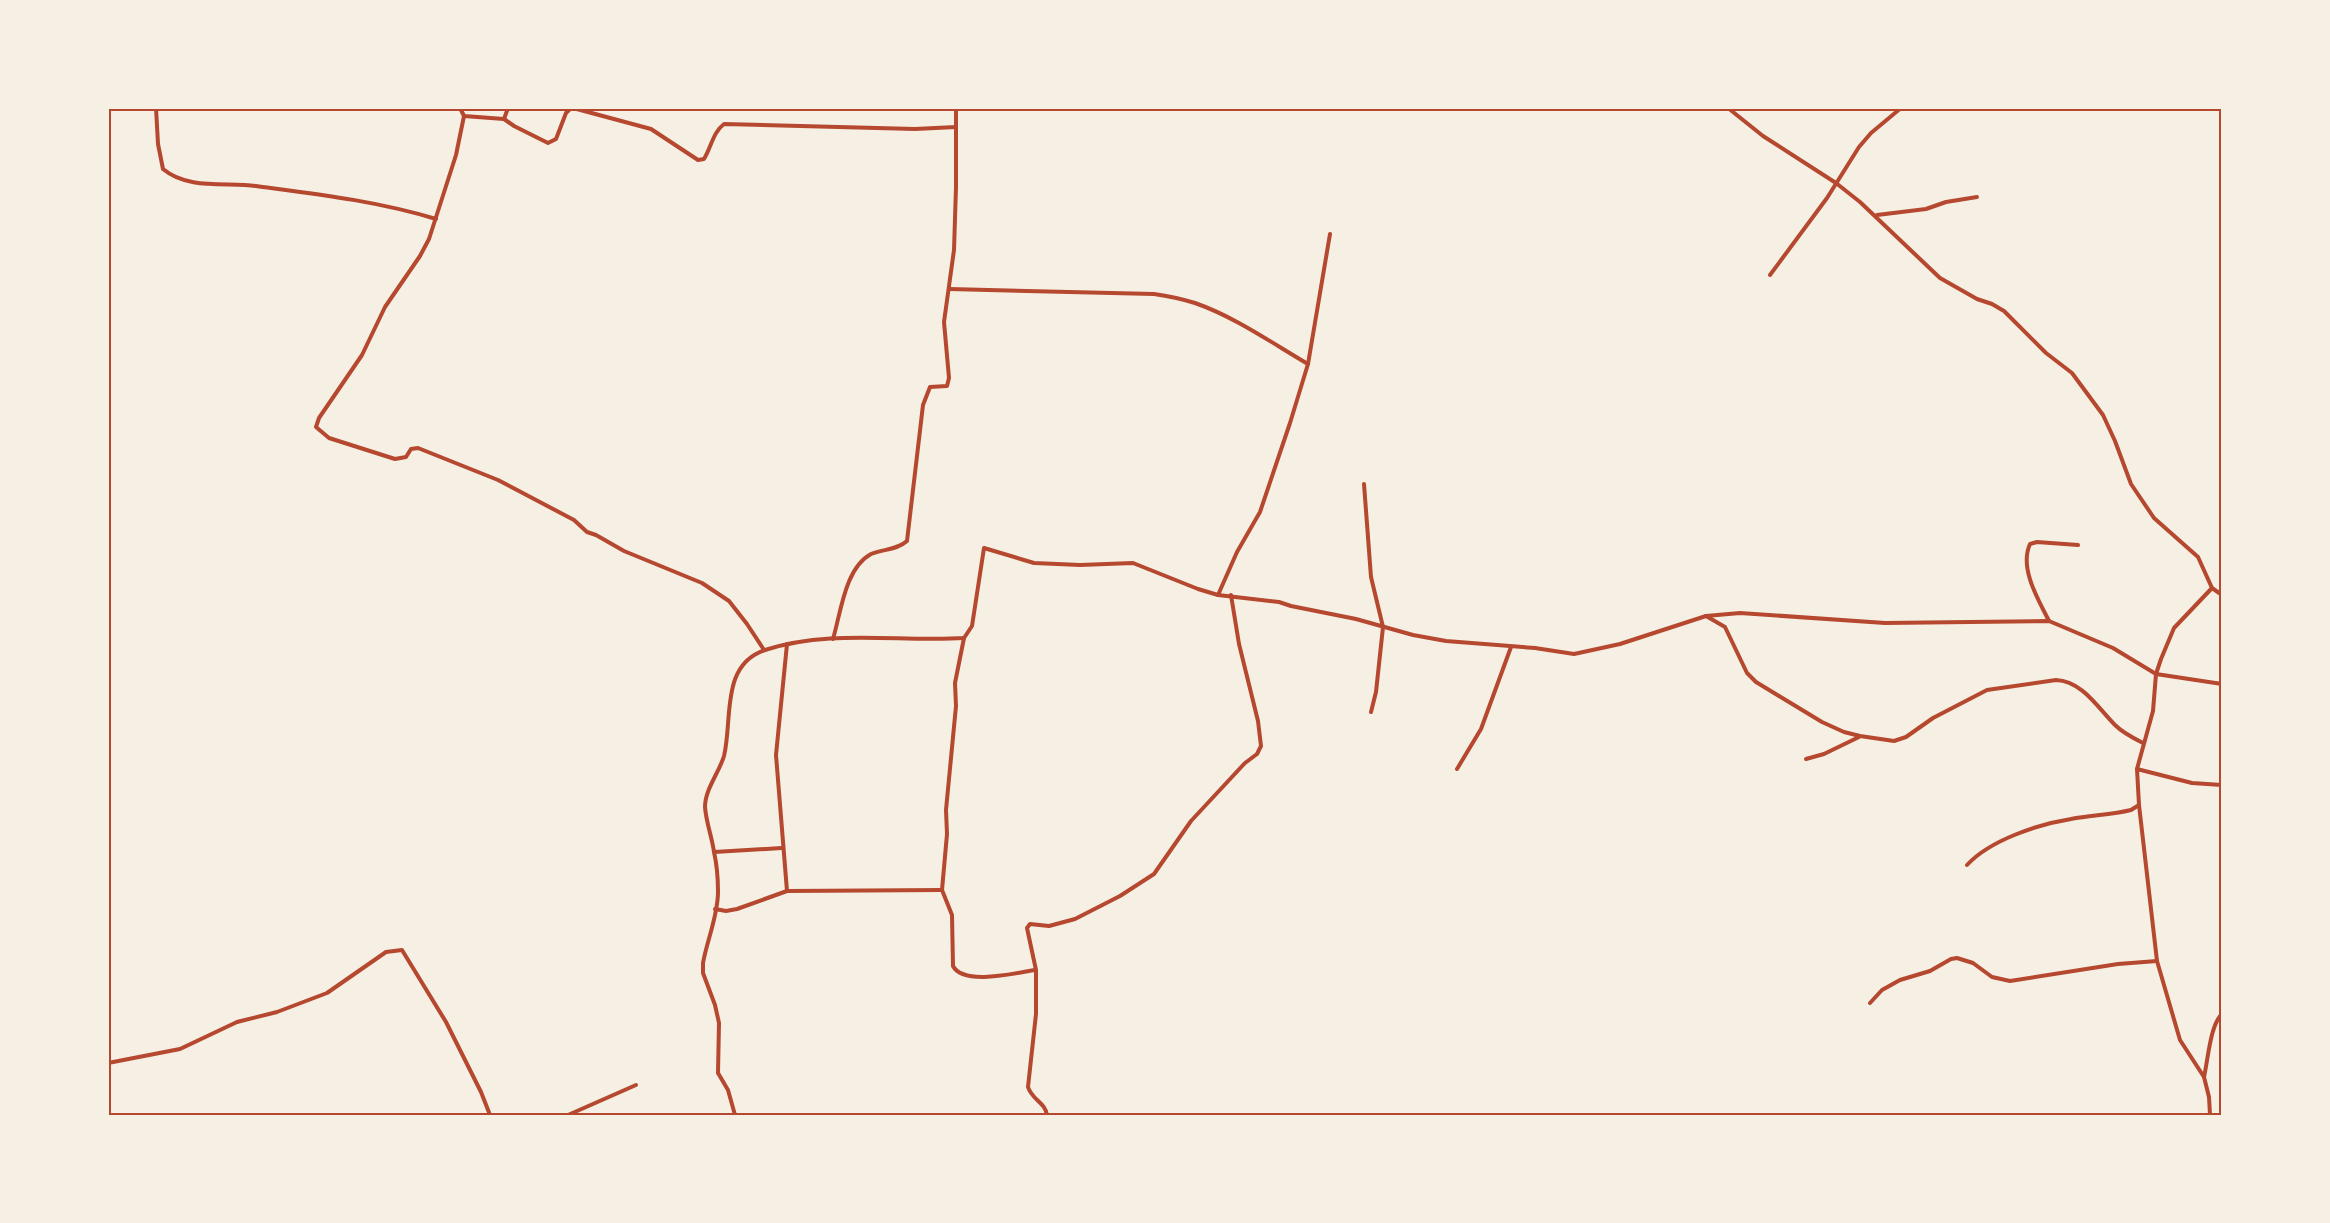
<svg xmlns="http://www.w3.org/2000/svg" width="2330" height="1223" font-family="'Sofia Sans Condensed',sans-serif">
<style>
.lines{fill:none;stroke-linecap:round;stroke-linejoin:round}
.minor{stroke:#b5482f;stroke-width:4}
.neatline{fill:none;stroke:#b5482f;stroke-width:2}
</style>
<rect width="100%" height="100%" fill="#f6efe4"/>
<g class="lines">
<!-- minor -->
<g class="minor">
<path d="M156 108 158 144 163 169C188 190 226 182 256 186 316 194 377 201 436 219"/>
<polyline points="460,108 464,116 504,119 514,126 548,143 556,139 566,113 571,108"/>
<path d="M573 108 651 129 698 160 704 159C711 148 713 132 724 124L915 129 956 127"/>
<polyline points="1728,108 1763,136 1836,183 1860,202 1940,278 1977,299 1992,304 2004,311 2046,353 2072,373 2103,415 2115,441 2131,484 2154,518 2198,557 2212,588 2222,595"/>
<polyline points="464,116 456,155 429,239 420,256 385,307 362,355 319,418 316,427 329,438 395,459 406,457 411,449 418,448 498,480 574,520 587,532 596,535 624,551 702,583 729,601 747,624 764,650"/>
<polyline points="504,119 508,108"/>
<polyline points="1877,215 1926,209 1946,202 1977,197"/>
<polyline points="1770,275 1827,198 1859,147 1871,133 1901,108"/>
<path d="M949 289 1154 294C1168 296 1182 299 1195 303 1235 317 1272 343 1308 364"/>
<polyline points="1364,484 1371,577 1383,627 1376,692 1371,712"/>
<polyline points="1218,595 1237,552 1260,512 1290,423 1308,364 1330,234"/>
<path d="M1706 616 1725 627 1747 673 1756 682 1822 722 1844 732 1860 736 1894 741 1906 737 1933 718 1987 690 2056 680C2082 681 2098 708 2115 725 2123 733 2133 738 2143 743"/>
<path d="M2049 621C2038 599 2019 568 2030 544L2037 542 2078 545"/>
<path d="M964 638 955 683 956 706 946 810 947 834 942 890 952 915 953 966C963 986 1016 973 1035 970"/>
<path d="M833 639C841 612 845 568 871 554 883 549 897 550 907 541L923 405 930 387 947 386 949 378 944 322 954 250 956 187V108"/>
<polyline points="787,644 776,755 787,891"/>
<polyline points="1806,759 1824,754 1859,737"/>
<polyline points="1457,769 1481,729 1511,647"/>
<polyline points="2137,769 2192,783 2222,785"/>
<polyline points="2139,805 2157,961 2180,1040 2204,1077 2209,1097 2210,1115"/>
<polyline points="714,852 782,848"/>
<path d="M1967 865C1990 840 2039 824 2071 819 2091 815 2111 815 2131 810L2139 805 2137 769 2153 711 2156 674 2161 659 2174 628 2212 588"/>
<polyline points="715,909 726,911 737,909 787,891 942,890"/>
<polyline points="1870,1003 1882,990 1900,980 1930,971 1951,959 1957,958 1973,963 1992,977 2010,981 2118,964 2157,961"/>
<polyline points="108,1063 180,1049 237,1022 277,1012 327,993 386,952 402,950 446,1022 481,1092 490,1115"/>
<path d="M2204 1077C2208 1060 2210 1025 2222 1014"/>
<polyline points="568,1115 636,1085"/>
<path d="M735 1115 728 1090 718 1073 719 1023 715 1005 703 973V963C707 940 718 916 718 892 718 879 717 865 714 852 712 837 706 822 705 807 705 789 719 773 724 756 733 719 720 665 765 650 829 629 898 642 964 638L972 626 984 548 1034 563 1080 565 1133 563 1198 589 1218 595 1279 602 1291 606 1356 619 1413 635 1446 641 1535 648 1574 654 1620 644 1706 616 1740 613 1885 623 2049 621 2113 648 2156 674 2222 684"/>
<path d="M1047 1115C1045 1102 1032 1100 1028 1087L1036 1014V970L1027 928 1030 924 1049 926 1075 919 1120 896 1154 874 1191 821 1245 763 1257 754 1261 746 1258 721 1239 644 1231 595"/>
</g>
</g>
<!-- border -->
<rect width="2330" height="1223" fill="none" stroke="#f6efe4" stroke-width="219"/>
<rect x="110" y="110" width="2110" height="1004" class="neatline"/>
</svg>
